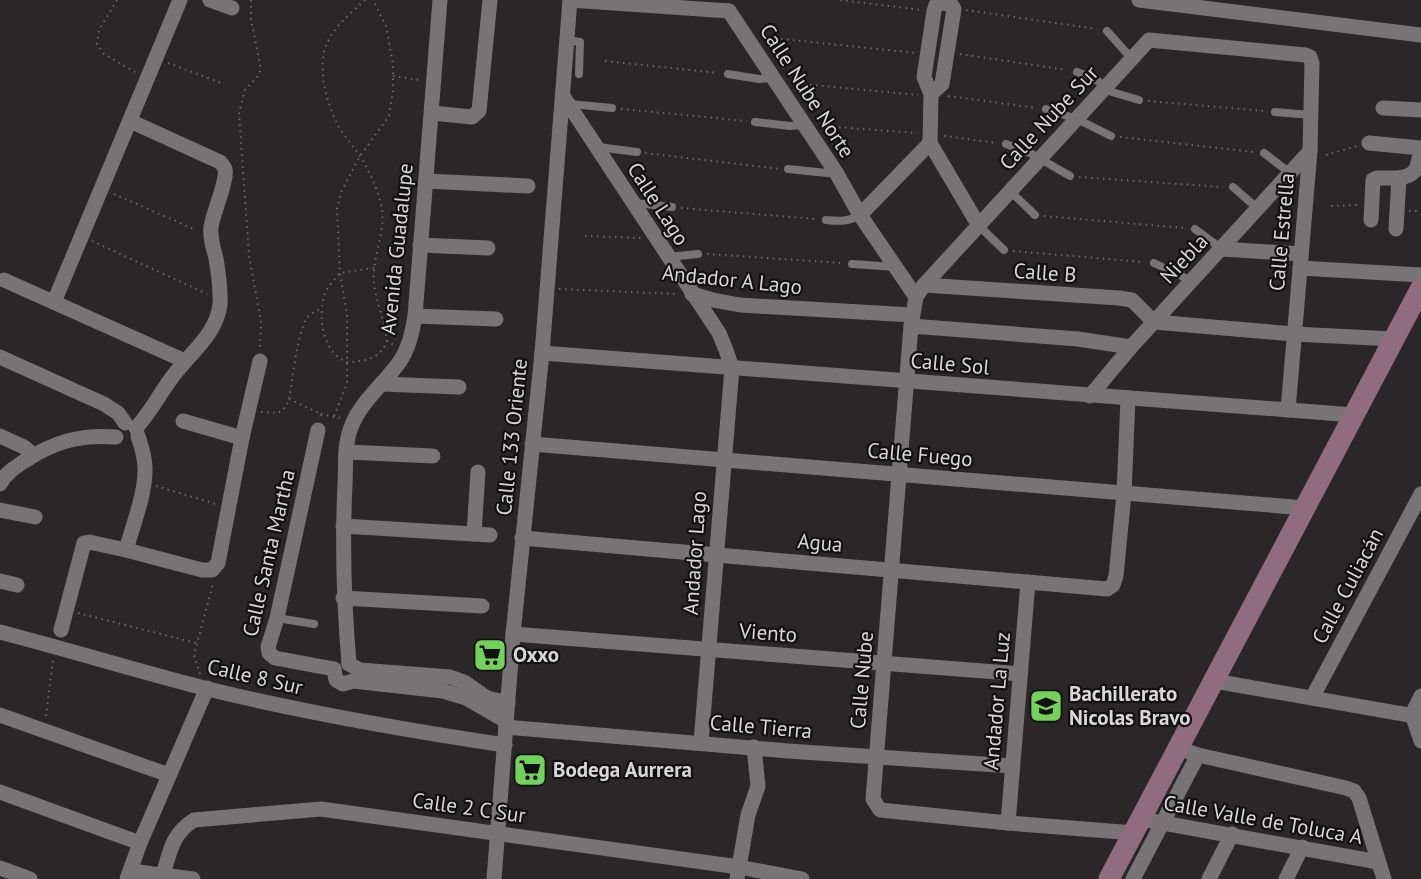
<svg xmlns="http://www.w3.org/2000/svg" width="1421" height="879" font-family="'PT Sans',sans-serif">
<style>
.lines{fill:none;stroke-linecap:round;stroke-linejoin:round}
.path{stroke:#6d6a6b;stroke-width:2;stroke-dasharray:1.5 4.5;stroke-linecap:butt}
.service{stroke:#787375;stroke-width:8}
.minor{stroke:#787375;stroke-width:15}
.secondary{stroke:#916c7f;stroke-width:21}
.labels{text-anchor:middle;stroke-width:4.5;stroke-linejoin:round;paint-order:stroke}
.street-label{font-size:21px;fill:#dad7d8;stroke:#121111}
.poi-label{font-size:21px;font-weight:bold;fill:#dad7d8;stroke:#121111;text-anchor:start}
</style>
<rect width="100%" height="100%" fill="#2b2729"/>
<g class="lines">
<!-- path -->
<g class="path">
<polyline points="117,0 99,30 97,44 104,54 135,72"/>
<polyline points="251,0 251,20 261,69 258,76 245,90 239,113 249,256 261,321 260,348"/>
<path d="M365 0C352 12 336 25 328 41 316 64 326 103 338 125 345 138 357 149 364 163 370 174 377 188 380 201 389 227 371 256 374 283 376 303 385 321 387 341L394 345"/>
<polyline points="840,0 921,10"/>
<polyline points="966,10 1097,29"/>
<polyline points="763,37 916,53"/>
<polyline points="960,54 1067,70"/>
<polyline points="605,61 718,73"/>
<polyline points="168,63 224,84"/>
<polyline points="393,76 420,80"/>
<polyline points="792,83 918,95"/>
<polyline points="948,96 1037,108"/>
<polyline points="1148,101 1265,111"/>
<polyline points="621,109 747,121"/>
<polyline points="821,126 917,133"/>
<polyline points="944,136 997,143"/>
<polyline points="1120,137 1254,152"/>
<polyline points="645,153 780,169"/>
<polyline points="1326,155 1357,146"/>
<polyline points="1079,177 1223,187"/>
<polyline points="114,194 196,230"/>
<polyline points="1331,206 1358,205"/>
<polyline points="681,208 816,219"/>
<polyline points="1409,211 1421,211"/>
<polyline points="1044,216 1185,228"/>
<polyline points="585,236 641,238"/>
<polyline points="92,241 207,294"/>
<polyline points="1013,251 1144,262"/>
<polyline points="707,254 842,263"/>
<path d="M374 268 340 273C335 279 326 288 324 296 318 319 323 353 347 362 364 362 381 358 387 341"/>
<polyline points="559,289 676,294"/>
<polyline points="289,399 321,414 320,418"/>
<path d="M261 412 278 413 286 407 289 399C293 379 297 333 307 318 311 313 317 310 323 308"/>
<polyline points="321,414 341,418"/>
<polyline points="334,416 347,384 347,315 340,273 337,208 342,190 360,156 389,116 393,90 393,64 386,26 373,0"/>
<polyline points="156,486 216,504"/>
<polyline points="78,613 196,643"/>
<polyline points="200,674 194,655 213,584"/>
<polyline points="46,716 53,659"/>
</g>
<!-- service -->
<g class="service">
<polyline points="1107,31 1132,59"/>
<polyline points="567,40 580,42 579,74"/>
<polyline points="1077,72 1095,79 1112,92 1139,100"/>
<polyline points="728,74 759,79 774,78"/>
<polyline points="570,104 612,108"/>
<polyline points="1046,109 1077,119 1111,136"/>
<polyline points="1275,112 1311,115"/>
<polyline points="755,122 790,126 804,125"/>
<polyline points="1006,144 1030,153 1070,176"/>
<polyline points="598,147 637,152"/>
<polyline points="1264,153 1290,173"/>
<polyline points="788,169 837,174"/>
<polyline points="1233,187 1257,208"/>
<polyline points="1010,191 1035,215"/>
<polyline points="635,203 672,207"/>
<path d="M826 220C840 221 848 222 860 215"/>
<polyline points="979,226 1004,250"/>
<polyline points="1195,229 1222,249"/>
<polyline points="668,257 698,254"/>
<polyline points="1154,263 1192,281"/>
<polyline points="852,264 895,267"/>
<polyline points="277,618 314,624"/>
</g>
<!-- minor -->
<g class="minor">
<polyline points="210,0 232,8"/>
<polyline points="570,0 729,11"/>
<polyline points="1139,0 1421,35"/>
<polyline points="729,11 837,174 860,215 916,297"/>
<polyline points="563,96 719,333 726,350 732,368 701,742"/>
<polyline points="1383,108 1421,110"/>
<polyline points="432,113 472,117 479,111 490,0"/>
<path d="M130 121 220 162C221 163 224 167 225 169 228 179 213 213 211 227 210 238 213 247 216 258 218 272 221 289 220 304 217 334 190 353 173 376 160 393 151 412 136 428"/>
<polyline points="930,143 931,94 924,77 934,11 936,5 940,3 951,4 954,9 942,84 931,94"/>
<polyline points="930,143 979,226"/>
<polyline points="1369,143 1421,148"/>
<polyline points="426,181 528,186"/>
<polyline points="860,215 930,143"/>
<polyline points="1371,220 1373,180 1377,178 1399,178"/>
<path d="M1396 229 1399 178C1418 175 1417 167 1421 150"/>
<polyline points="420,245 488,248"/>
<polyline points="1222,249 1301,254"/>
<polyline points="1300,268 1421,275"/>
<polyline points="4,280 185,361"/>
<polyline points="924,285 1119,298 1132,300 1154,322 1294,334 1394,339"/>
<polyline points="692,294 713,300 740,305 912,315"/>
<polyline points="54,302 180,0"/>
<polyline points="415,316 496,319"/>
<polyline points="911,326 1078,339 1131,347"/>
<polyline points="542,353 1354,415"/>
<polyline points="0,357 104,404 118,413 125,423"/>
<polyline points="381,384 459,387"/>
<polyline points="1090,396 1131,347 1310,151"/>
<polyline points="183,421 242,438"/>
<polyline points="318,430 277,618 268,647 269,653 275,658 334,669"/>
<polyline points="0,436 24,447 34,455"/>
<polyline points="532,444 1305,508"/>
<polyline points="347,452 433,456"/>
<path d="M0 484C5 474 14 468 23 462 53 442 80 434 116 437"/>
<polyline points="0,510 35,517"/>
<polyline points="343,526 490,535"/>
<polyline points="474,534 478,472"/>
<polyline points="522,538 1107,589 1113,585 1116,576 1124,494 1128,398"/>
<path d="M126 550C133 525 146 492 145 468 145 456 141 446 138 436"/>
<polyline points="0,581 17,585"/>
<polyline points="343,598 482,606"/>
<polyline points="61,630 84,543 89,542 126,550 202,570 212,570 218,563 242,438 260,361"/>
<path d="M0 632C69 650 138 671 208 689 306 713 405 730 505 745"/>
<polyline points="513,634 1020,674"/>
<path d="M349 664C344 604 342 545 345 485 346 468 344 447 350 430 359 403 382 386 398 364 409 349 412 333 415 316L440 0"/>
<polyline points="349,664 360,670 450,677 464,682 487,698 508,703"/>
<polyline points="334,669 336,680 343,684 353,681 443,691 466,698 506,721"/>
<polyline points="1214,681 1421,717"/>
<polyline points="1421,696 1412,714 1421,741"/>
<polyline points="1312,698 1421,494"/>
<polyline points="0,715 169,775"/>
<polyline points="506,727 788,751 1012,766"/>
<polyline points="1178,748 1198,755 1346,788 1354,791 1359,798 1384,879"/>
<polyline points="0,792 140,843"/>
<polyline points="1141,819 1378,862"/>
<polyline points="1008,823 1028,582"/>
<polyline points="1134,833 1008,823 880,810 873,799 911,326 916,297 924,285 1149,40 1305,55 1310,57 1312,63 1310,151 1288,410"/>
<polyline points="0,868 30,879"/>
<polyline points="130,871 193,879"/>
<path d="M163 875C170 851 172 834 194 820L321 809 739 867 802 879"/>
<polyline points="127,879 140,843 207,688"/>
<polyline points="494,879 513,634 542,353 570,0"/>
<polyline points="737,879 748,815 758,786 754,747"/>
<polyline points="1133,879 1198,755"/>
<polyline points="1209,879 1232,834"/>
<polyline points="1286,879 1302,847"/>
</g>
<!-- secondary -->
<polyline class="secondary" points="1109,879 1421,288"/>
</g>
<!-- icons -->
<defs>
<g id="supermarket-square" transform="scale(1.725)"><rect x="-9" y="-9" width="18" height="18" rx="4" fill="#74d25c" stroke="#121111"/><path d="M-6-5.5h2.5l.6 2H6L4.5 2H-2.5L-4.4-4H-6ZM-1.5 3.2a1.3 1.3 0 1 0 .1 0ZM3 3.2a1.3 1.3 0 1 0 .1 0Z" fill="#111"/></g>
<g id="school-square" transform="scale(1.725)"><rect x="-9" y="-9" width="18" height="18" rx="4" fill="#74d25c" stroke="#121111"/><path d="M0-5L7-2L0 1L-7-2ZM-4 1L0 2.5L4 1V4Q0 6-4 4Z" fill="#111"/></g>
</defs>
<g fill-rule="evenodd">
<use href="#supermarket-square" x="490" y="655"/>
<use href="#school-square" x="1046" y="706"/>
<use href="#supermarket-square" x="530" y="770"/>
</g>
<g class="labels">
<!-- street labels -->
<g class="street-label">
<text transform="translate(807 91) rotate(57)" y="7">Calle Nube Norte</text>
<text transform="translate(1049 118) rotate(-47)" y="7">Calle Nube Sur</text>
<text transform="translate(658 204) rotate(57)" y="7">Calle Lago</text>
<text transform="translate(1282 232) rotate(-85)" y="7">Calle Estrella</text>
<text transform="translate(397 249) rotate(-84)" y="7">Avenida Guadalupe</text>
<text transform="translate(1184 259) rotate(-47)" y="7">Niebla</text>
<text transform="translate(1045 273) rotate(4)" y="7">Calle B</text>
<text transform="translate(732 280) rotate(6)" y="7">Andador A Lago</text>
<text transform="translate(950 364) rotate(5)" y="7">Calle Sol</text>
<text transform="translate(512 437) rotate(-84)" y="7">Calle 133 Oriente</text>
<text transform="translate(920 455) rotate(5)" y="7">Calle Fuego</text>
<text transform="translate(820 543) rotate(5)" y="7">Agua</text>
<text transform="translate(269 553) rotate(-77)" y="7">Calle Santa Martha</text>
<text transform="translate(695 553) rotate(-86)" y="7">Andador Lago</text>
<text transform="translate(1348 586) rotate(-62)" y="7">Calle Culiacán</text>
<text transform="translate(768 633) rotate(4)" y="7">Viento</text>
<text transform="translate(255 677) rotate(13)" y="7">Calle 8 Sur</text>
<text transform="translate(862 680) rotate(-85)" y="7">Calle Nube</text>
<text transform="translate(997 701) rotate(-85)" y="7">Andador La Luz</text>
<text transform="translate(761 727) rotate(5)" y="7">Calle Tierra</text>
<text transform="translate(469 808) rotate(8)" y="7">Calle 2 C Sur</text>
<text transform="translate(1263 820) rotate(10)" y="7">Calle Valle de Toluca A</text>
</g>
<!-- poi labels -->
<g class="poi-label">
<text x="513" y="662">Oxxo</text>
<text x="1069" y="701">Bachillerato<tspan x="1069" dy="24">Nicolas Bravo</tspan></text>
<text x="553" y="777">Bodega Aurrera</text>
</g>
</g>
</svg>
